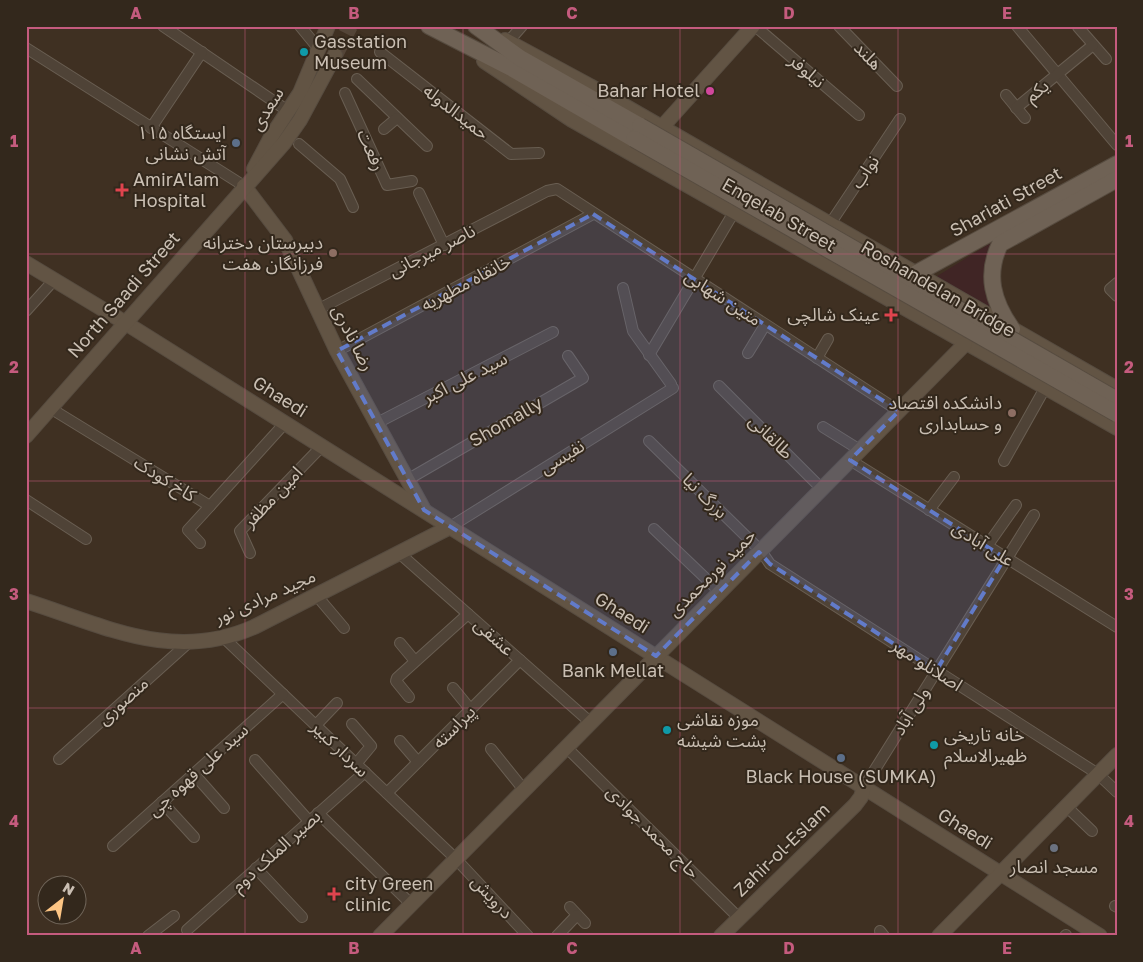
<svg xmlns="http://www.w3.org/2000/svg" width="1143" height="962" font-family="'Golos Text','Noto Sans Arabic',sans-serif">
<style>
.green{fill:#402525}
.lines{fill:none;stroke-linecap:round;stroke-linejoin:round}
.primary-tunnel{stroke:#544538;stroke-width:16;stroke-dasharray:16 8;stroke-linecap:butt}
.street-casing{stroke:#695e52;stroke-width:12}
.secondary-casing{stroke:#574c40;stroke-width:16}
.primary-casing{stroke:#574c40;stroke-width:18}
.street{stroke:#4f4337;stroke-width:10}
.secondary{stroke:#625444;stroke-width:14}
.primary{stroke:#6f6255;stroke-width:16}
.primary-bridge-casing{stroke:#574c40;stroke-width:18;stroke-linecap:butt}
.primary-bridge{stroke:#6f6255;stroke-width:16}
.marked{fill:#627bc9;fill-opacity:0.2;stroke:#627bc9;stroke-width:4;stroke-dasharray:10 6;stroke-linejoin:round}
.grid{fill:none;stroke:#c55b7e;stroke-width:1;stroke-opacity:0.55}
.culture-dot{fill:#0f9aa8;stroke:#33281c;stroke-width:2}
.hotel-dot{fill:#d1479c;stroke:#33281c;stroke-width:2}
.service-dot{fill:#5c6f8a;stroke:#33281c;stroke-width:2}
.health-dot{fill:#e0444e;stroke:#33281c;stroke-width:2}
.education-dot{fill:#8d6e63;stroke:#33281c;stroke-width:2}
.worship-dot{fill:#6b7280;stroke:#33281c;stroke-width:2}
.labels{text-anchor:middle;stroke-width:4;stroke-linejoin:round;paint-order:stroke}
.poi-label{font-size:18px;fill:#cabfb3;stroke:#33281c;text-anchor:start}
.street-label{font-size:18px;fill:#cabfb3;stroke:#33281c}
.neatline{fill:none;stroke:#c55b7e;stroke-width:2}
.grid-label{font-size:16px;text-anchor:middle;font-weight:bold;fill:#c55b7e}
</style>
<rect width="100%" height="100%" fill="#3f3022"/>
<!-- green -->
<polygon class="green" points="994,241 996,314 934,278"/>
<g class="lines">
<!-- primary-tunnel -->
<polyline class="primary-tunnel" points="335,55 350,26"/>
<!-- street casing -->
<g class="street-casing">
<g id="street">
<polyline points="163,26 288,111"/>
<polyline points="300,26 318,48"/>
<polyline points="755,26 859,115"/>
<polyline points="839,26 897,86"/>
<polyline points="1017,26 1117,145"/>
<polyline points="1078,27 1106,59"/>
<polyline points="508,42 522,26"/>
<polyline points="26,48 244,186"/>
<polyline points="380,52 511,154 539,153"/>
<polyline points="357,79 427,146"/>
<polyline points="345,93 387,185 412,181"/>
<polyline points="1006,95 1025,118"/>
<polyline points="1016,108 1093,45"/>
<polyline points="151,128 202,52"/>
<polyline points="384,129 397,118"/>
<polyline points="299,144 340,179 353,207"/>
<polyline points="419,193 444,245"/>
<polyline points="830,224 900,119"/>
<polyline points="1117,283 1110,289 1117,296"/>
<polyline points="623,288 633,331 671,384"/>
<polyline points="317,310 547,191 557,189 899,411"/>
<polyline points="26,311 54,280"/>
<polyline points="337,351 593,214"/>
<polyline points="748,353 765,325"/>
<polyline points="649,355 734,212"/>
<polyline points="817,358 828,339"/>
<polyline points="719,386 822,489"/>
<polyline points="50,408 210,506 285,423"/>
<polyline points="377,423 553,332"/>
<polyline points="823,427 860,450"/>
<polyline points="649,441 761,551 770,564 1098,774 1117,792"/>
<polyline points="850,460 1117,627"/>
<polyline points="1004,461 1045,388"/>
<polyline points="407,480 583,378 568,356"/>
<polyline points="26,500 86,539"/>
<polyline points="929,510 954,477"/>
<polyline points="450,527 673,388"/>
<polyline points="654,529 720,592"/>
<polyline points="200,543 188,530 210,506"/>
<polyline points="987,546 1016,505"/>
<polyline points="398,552 590,722"/>
<polyline points="250,553 240,531 322,446"/>
<polyline points="317,596 344,628"/>
<polyline points="224,638 456,859 528,936"/>
<polyline points="400,643 415,661"/>
<polyline points="453,688 471,710"/>
<polyline points="409,697 396,681 397,678 468,614"/>
<polyline points="352,724 371,746 356,764"/>
<polyline points="316,725 337,703"/>
<polyline points="400,741 418,762"/>
<polyline points="566,747 739,918"/>
<polyline points="491,749 524,790"/>
<polyline points="59,759 187,644"/>
<polyline points="255,760 309,821"/>
<polyline points="194,774 224,808"/>
<polyline points="864,787 1034,515"/>
<polyline points="387,793 520,660"/>
<polyline points="162,802 194,837"/>
<polyline points="1066,806 1092,831"/>
<polyline points="318,813 411,904"/>
<polyline points="113,846 283,694"/>
<polyline points="256,868 302,917"/>
<polyline points="1115,906 1117,907"/>
<polyline points="570,907 585,923"/>
<polyline points="187,930 365,772"/>
<polyline points="880,931 884,936"/>
<polyline points="148,936 174,916"/>
<polyline points="557,936 577,915"/>
<polyline points="1065,936 1066,935"/>
</g>
</g>
<!-- secondary casing -->
<g class="secondary-casing">
<g id="secondary">
<polyline points="505,40 590,86 1117,389"/>
<polyline points="484,61 572,120 1117,428"/>
<polyline points="662,127 753,26"/>
<polyline points="254,169 271,137 300,93 328,26"/>
<polyline points="244,186 285,240 337,351 423,508"/>
<polyline points="26,263 124,322 1100,936"/>
<polyline points="26,436 284,143 300,120 335,55"/>
<path d="M26 601C105 626 173 663 254 627L450 527"/>
<polyline points="380,936 965,344"/>
<polyline points="721,936 855,805 861,797 864,787"/>
<polyline points="939,936 1117,755"/>
</g>
</g>
<!-- primary casing -->
<g class="primary-casing">
<g id="primary">
<polyline points="429,26 513,69 634,139"/>
<polyline points="476,26 520,58 640,126"/>
<polyline points="915,274 1117,164"/>
<path d="M1012 329C993 302 985 275 1000 244L1117 179"/>
</g>
</g>
<!-- street -->
<use href="#street" class="street"/>
<!-- secondary -->
<use href="#secondary" class="secondary"/>
<!-- primary -->
<use href="#primary" class="primary"/>
<!-- primary-bridge casing -->
<g class="primary-bridge-casing">
<g id="primary-bridge">
<polyline points="640,126 1117,400"/>
<polyline points="634,139 1117,414"/>
</g>
</g>
<!-- primary-bridge -->
<use href="#primary-bridge" class="primary-bridge"/>
</g>
<!-- marked area -->
<path class="marked" d="M593 214 899 411 850 460 1005 558 936 671 770 564 759 552 656 656 424 510 337 351Z"/>
<!-- grid -->
<path class="grid" d="M245 26V936M463 26V936M680 26V936M898 26V936M26 254H1117M26 481H1117M26 708H1117"/>
<!-- markers -->
<g class="culture-dot">
<circle cx="304" cy="52" r="5"/>
<circle cx="667" cy="730" r="5"/>
<circle cx="934" cy="745" r="5"/>
</g>
<circle class="hotel-dot" cx="710" cy="91" r="5"/>
<g class="service-dot">
<circle cx="236" cy="143" r="5"/>
<circle cx="613" cy="652" r="5"/>
<circle cx="841" cy="758" r="5"/>
</g>
<g class="health-dot">
<path d="M119.5 182.5h5v5h5v5h-5v5h-5v-5h-5v-5h5z"/>
<path d="M888.5 307.5h5v5h5v5h-5v5h-5v-5h-5v-5h5z"/>
<path d="M331.5 886.5h5v5h5v5h-5v5h-5v-5h-5v-5h5z"/>
</g>
<g class="education-dot">
<circle cx="333" cy="253" r="5"/>
<circle cx="1012" cy="413" r="5"/>
</g>
<circle class="worship-dot" cx="1054" cy="848" r="5"/>
<g class="labels">
<!-- poi labels -->
<g class="poi-label">
<text x="314" y="48">Gasstation<tspan x="314" dy="21">Museum</tspan></text>
<text x="700" y="97" text-anchor="end">Bahar Hotel</text>
<text x="226" y="139" text-anchor="end">ایستگاه ۱۱۵<tspan x="226" dy="21">آتش نشانی</tspan></text>
<text x="133" y="186">AmirA'lam<tspan x="133" dy="21">Hospital</tspan></text>
<text x="323" y="249" text-anchor="end">دبیرستان دخترانه<tspan x="323" dy="21">فرزانگان هفت</tspan></text>
<text x="880" y="321" text-anchor="end">عينک شالچی</text>
<text x="1002" y="409" text-anchor="end">دانشکده اقتصاد<tspan x="1002" dy="21">و حسابداری</tspan></text>
<text x="613" y="677" text-anchor="middle">Bank Mellat</text>
<text x="677" y="726">موزه نقاشی<tspan x="677" dy="21">پشت شیشه</tspan></text>
<text x="944" y="741">خانه تاریخی<tspan x="944" dy="21">ظهیرالاسلام</tspan></text>
<text x="841" y="783" text-anchor="middle">Black House (SUMKA)</text>
<text x="1054" y="873" text-anchor="middle">مسجد انصار</text>
<text x="345" y="890">city Green<tspan x="345" dy="21">clinic</tspan></text>
</g>
<!-- street labels -->
<g class="street-label">
<text transform="translate(868 56) rotate(46)" y="6">هلند</text>
<text transform="translate(807 71) rotate(41)" y="6">نیلوفر</text>
<text transform="translate(1037 91) rotate(-39)" y="6">یکم</text>
<text transform="translate(267 109) rotate(-58)" y="6">سعدی</text>
<text transform="translate(456 112) rotate(38)" y="6">حمیدالدوله</text>
<text transform="translate(371 150) rotate(66)" y="6">رفعت</text>
<text transform="translate(865 172) rotate(-56)" y="6">نواب</text>
<text transform="translate(1006 202) rotate(-29)" y="6">Shariati Street</text>
<text transform="translate(779 215) rotate(30)" y="6">Enqelab Street</text>
<text transform="translate(432 251) rotate(-27)" y="6">ناصر میرجانی</text>
<text transform="translate(466 283) rotate(-28)" y="6">خانقاه مطهریه</text>
<text transform="translate(938 289) rotate(30)" y="6">Roshandelan Bridge</text>
<text transform="translate(124 295) rotate(-49)" y="6">North Saadi Street</text>
<text transform="translate(723 298) rotate(33)" y="6">متین شهابی</text>
<text transform="translate(353 338) rotate(63)" y="6">رضا نادری</text>
<text transform="translate(465 378) rotate(-27)" y="6">سید علی اکبر</text>
<text transform="translate(280 397) rotate(32)" y="6">Ghaedi</text>
<text transform="translate(506 422) rotate(-30)" y="6">Shomally</text>
<text transform="translate(771 437) rotate(45)" y="6">طالقانی</text>
<text transform="translate(562 457) rotate(-32)" y="6">نفیسی</text>
<text transform="translate(165 479) rotate(32)" y="6">کاخ کودک</text>
<text transform="translate(705 496) rotate(45)" y="6">بزرگ نیا</text>
<text transform="translate(273 497) rotate(-46)" y="6">امین مظفر</text>
<text transform="translate(983 544) rotate(32)" y="6">علی آبادی</text>
<text transform="translate(712 573) rotate(-45)" y="6">حمید نورمحمدی</text>
<text transform="translate(265 597) rotate(-24)" y="6">مجید مرادی نور</text>
<text transform="translate(622 613) rotate(32)" y="6">Ghaedi</text>
<text transform="translate(494 637) rotate(42)" y="6">عشقی</text>
<text transform="translate(927 665) rotate(33)" y="6">اصلانلو مهر</text>
<text transform="translate(123 701) rotate(-42)" y="6">منصوری</text>
<text transform="translate(911 711) rotate(-58)" y="6">ولی آباد</text>
<text transform="translate(454 727) rotate(-45)" y="6">پیراسته</text>
<text transform="translate(340 749) rotate(44)" y="6">سردار کبیر</text>
<text transform="translate(198 770) rotate(-42)" y="6">سید علی قهوه چی</text>
<text transform="translate(965 829) rotate(32)" y="6">Ghaedi</text>
<text transform="translate(653 832) rotate(45)" y="6">حاج محمد جوادی</text>
<text transform="translate(782 850) rotate(-44)" y="6">Zahir-ol-Eslam</text>
<text transform="translate(276 851) rotate(-42)" y="6">بصیر الملک دوم</text>
<text transform="translate(492 897) rotate(47)" y="6">درویش</text>
</g>
</g>
<!-- border -->
<rect width="1143" height="962" fill="none" stroke="#33281c" stroke-width="55"/>
<!-- north arrow -->
<g transform="translate(62 900) rotate(31)"><circle r="24" fill="#33281c" stroke="#6f6458"/>
<path d="M0-4L9 19L0 12L-9 19Z" fill="#fdc584"/>
<text y="-8" font-size="14" font-weight="bold" text-anchor="middle" fill="#cabfb3">N</text>
</g>
<rect x="28" y="28" width="1088" height="906" class="neatline"/>
<g class="grid-label">
<text x="136" y="19">A</text>
<text x="354" y="19">B</text>
<text x="572" y="19">C</text>
<text x="789" y="19">D</text>
<text x="1007" y="19">E</text>
<text x="14" y="147">1</text>
<text x="1129" y="147">1</text>
<text x="14" y="373">2</text>
<text x="1129" y="373">2</text>
<text x="14" y="600">3</text>
<text x="1129" y="600">3</text>
<text x="14" y="827">4</text>
<text x="1129" y="827">4</text>
<text x="136" y="954">A</text>
<text x="354" y="954">B</text>
<text x="572" y="954">C</text>
<text x="789" y="954">D</text>
<text x="1007" y="954">E</text>
</g>
</svg>
